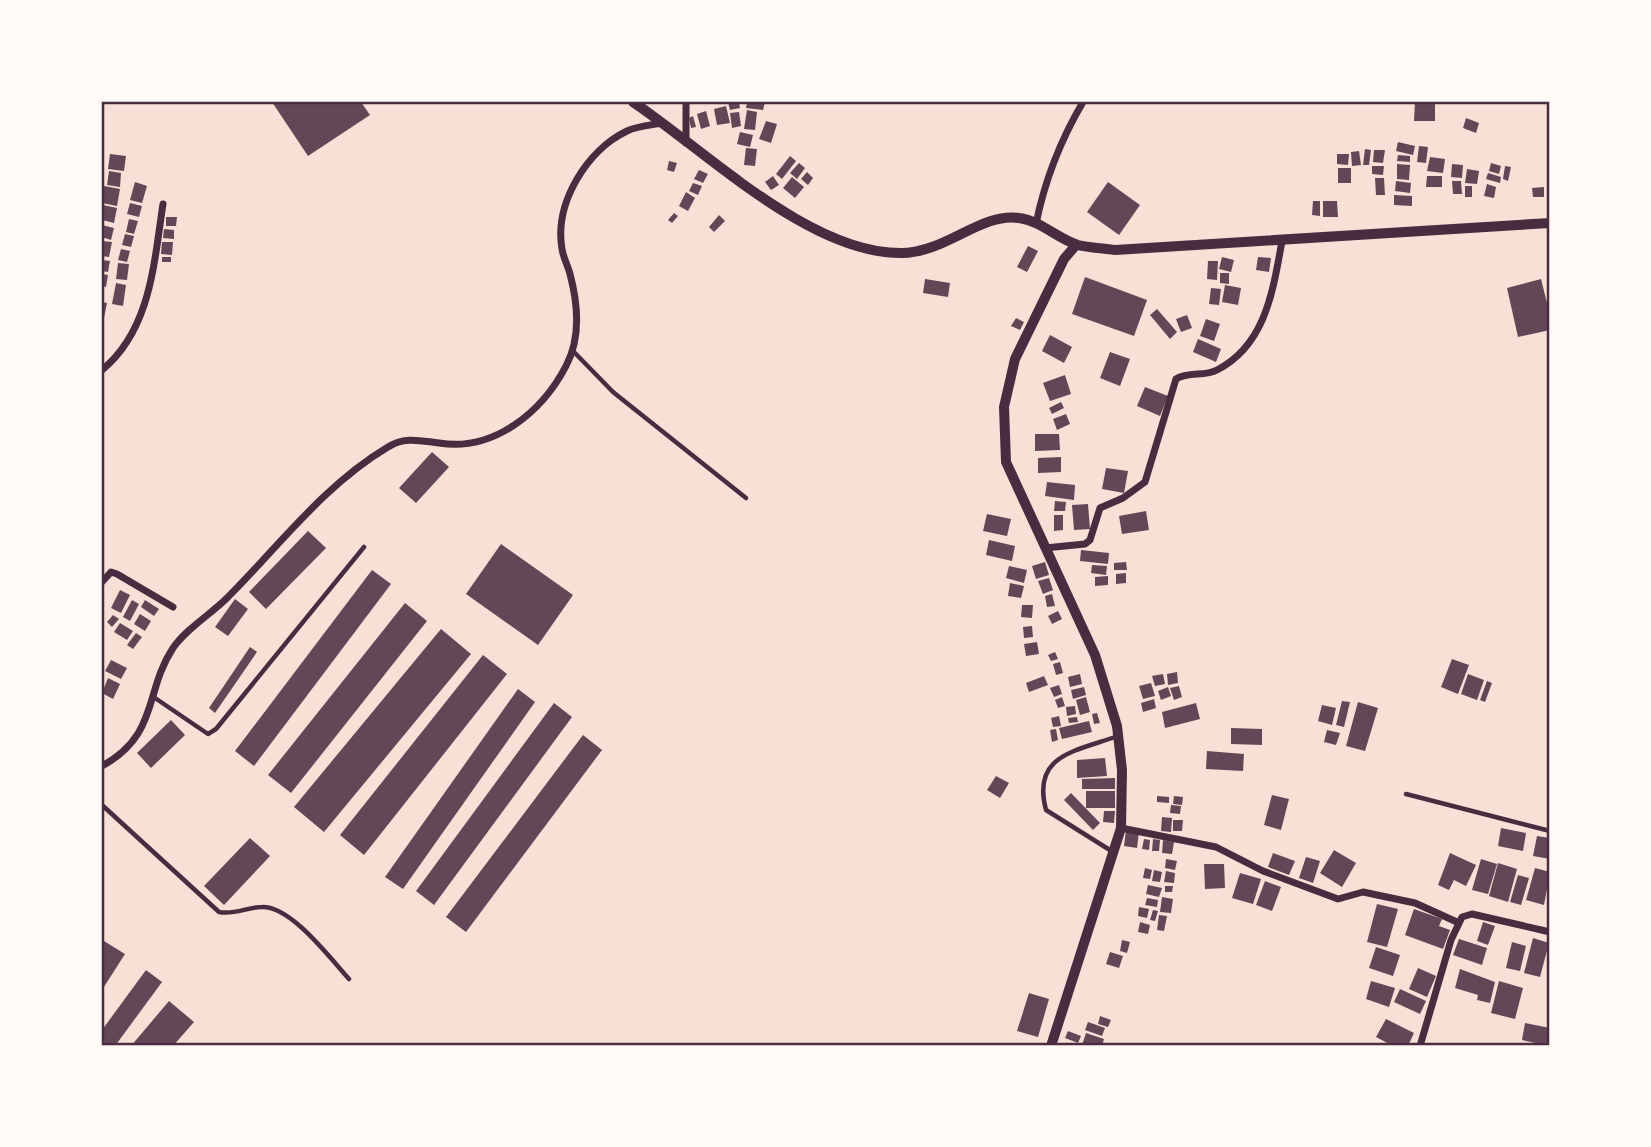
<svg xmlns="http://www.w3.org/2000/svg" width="1651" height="1147" font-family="Figtree,sans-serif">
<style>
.building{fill:#644757}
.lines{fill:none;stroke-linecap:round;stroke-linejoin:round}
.service{stroke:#4a2c40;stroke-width:4.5}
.minor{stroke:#4a2c40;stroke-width:7}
.tertiary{stroke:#4a2c40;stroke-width:10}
.neatline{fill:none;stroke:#4a2c40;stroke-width:2.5}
</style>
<rect width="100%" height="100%" fill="#f7e1d7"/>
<!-- building -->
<g class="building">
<polygon points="272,102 361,102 370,115 308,156"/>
<polygon points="728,102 739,102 740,108 730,110"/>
<polygon points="747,102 765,102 763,110 746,108"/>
<polygon points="1415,102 1435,102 1435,121 1414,121"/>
<polygon points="726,106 730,123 717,125 714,109"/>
<polygon points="747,110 757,112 755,130 744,129"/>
<polygon points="706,111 710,126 701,129 697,114"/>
<polygon points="739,112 741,126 732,128 730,113"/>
<polygon points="693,116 696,127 691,128 689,118"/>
<polygon points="1466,118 1479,123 1476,133 1463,128"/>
<polygon points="766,121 777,124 771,143 759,139"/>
<polygon points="740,132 753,135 750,147 737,144"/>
<polygon points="1398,142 1415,146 1413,155 1396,151"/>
<polygon points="1419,146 1428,147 1426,163 1417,162"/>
<polygon points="746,148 757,149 755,166 744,165"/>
<polygon points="1365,149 1371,150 1369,165 1363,165"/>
<polygon points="1374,150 1385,150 1383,163 1373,162"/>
<polygon points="1359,151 1361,165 1352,166 1351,152"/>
<polygon points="110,154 126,156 124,171 108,169"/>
<polygon points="1337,154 1349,154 1348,165 1337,164"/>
<polygon points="1398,155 1410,156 1410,162 1397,161"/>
<polygon points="790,156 796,161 782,179 776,174"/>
<polygon points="1430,157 1445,159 1443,173 1427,171"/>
<polygon points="669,161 677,163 674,172 667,170"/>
<polygon points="799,163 805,168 797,179 790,173"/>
<polygon points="1491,163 1501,166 1499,174 1489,171"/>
<polygon points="1397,164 1410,165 1409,180 1397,179"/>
<polygon points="1452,164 1463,165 1462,178 1451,177"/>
<polygon points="1372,166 1384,166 1383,175 1372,174"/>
<polygon points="1505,166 1511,167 1508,181 1503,179"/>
<rect x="1338" y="168" width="13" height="15"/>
<polygon points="1467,169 1479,171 1477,184 1465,183"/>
<polygon points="699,170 708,174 703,183 694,179"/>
<polygon points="109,171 121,173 120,187 107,185"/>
<polygon points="807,172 813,178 808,185 801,179"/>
<polygon points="1488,173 1501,177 1500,183 1486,179"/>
<polygon points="773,176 779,185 771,190 765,182"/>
<polygon points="1427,176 1442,176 1442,187 1426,187"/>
<polygon points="792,177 804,187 795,198 783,188"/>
<polygon points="1375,178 1384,178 1385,195 1376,195"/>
<polygon points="1396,181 1411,183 1410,193 1395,191"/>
<polygon points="1452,181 1461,181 1462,194 1453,194"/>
<polygon points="135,182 147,186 142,203 130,200"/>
<polygon points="1108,182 1140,205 1119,235 1087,212"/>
<polygon points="693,183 702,186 698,195 689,191"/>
<polygon points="1487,184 1496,187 1494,198 1484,196"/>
<polygon points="104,186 120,189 117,206 102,203"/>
<rect x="1465" y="186" width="7" height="11"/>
<polygon points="1544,187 1544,197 1533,197 1532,188"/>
<polygon points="686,192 695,198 688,211 679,206"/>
<polygon points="1394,195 1412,196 1412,206 1394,205"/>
<polygon points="1313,201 1320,201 1320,216 1312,215"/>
<polygon points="1323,201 1337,201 1338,217 1323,217"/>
<polygon points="130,203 142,206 139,217 127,214"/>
<polygon points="103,205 117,208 114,223 102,220"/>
<polygon points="674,213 678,216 672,223 668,220"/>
<polygon points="719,215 725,221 714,232 709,227"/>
<polygon points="166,217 177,217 176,226 166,226"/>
<polygon points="129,219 138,221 134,234 126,232"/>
<polygon points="102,225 114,228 111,240 102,237"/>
<polygon points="164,229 174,230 174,239 163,238"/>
<polygon points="125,234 134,236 131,247 122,245"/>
<polygon points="102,241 112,242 109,257 102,256"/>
<polygon points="162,242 173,242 172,255 161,254"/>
<polygon points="1028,246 1038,251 1027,272 1017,267"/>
<polygon points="121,249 130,251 127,262 118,260"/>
<rect x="162" y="257" width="9" height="5"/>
<polygon points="1222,257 1234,260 1231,272 1219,269"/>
<polygon points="1258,257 1271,258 1269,272 1256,270"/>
<polygon points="102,260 110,261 108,272 102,271"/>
<polygon points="1208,261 1218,261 1217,280 1207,279"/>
<polygon points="118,263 129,264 127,280 116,279"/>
<polygon points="1220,273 1229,273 1229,284 1220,283"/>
<polygon points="102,274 108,275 106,287 102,286"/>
<polygon points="1085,277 1147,300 1134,336 1072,314"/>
<polygon points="925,279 950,283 948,297 923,293"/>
<polygon points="1541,279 1550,315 1550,330 1518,337 1507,288"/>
<polygon points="116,283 126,285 123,306 112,304"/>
<polygon points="1225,285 1241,288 1238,305 1222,302"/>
<polygon points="1211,288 1221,289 1219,305 1209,304"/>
<polygon points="102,302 107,303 103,323 102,323"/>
<polygon points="1157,309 1177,332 1170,339 1150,315"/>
<polygon points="1187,315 1192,328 1181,332 1176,319"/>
<polygon points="1016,318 1024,322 1020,330 1011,326"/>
<polygon points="1206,319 1220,324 1214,341 1200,336"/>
<polygon points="1050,335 1072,347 1064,363 1042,351"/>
<polygon points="1198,339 1221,349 1216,362 1193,352"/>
<polygon points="1110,352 1130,359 1120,386 1100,378"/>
<polygon points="1065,375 1071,394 1050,401 1043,383"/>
<polygon points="1145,387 1168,396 1160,416 1137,406"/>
<polygon points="1061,402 1064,408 1052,414 1049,408"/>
<polygon points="1066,414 1070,424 1057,430 1053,419"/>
<polygon points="1035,434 1059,434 1060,450 1035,451"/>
<polygon points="432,452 449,467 416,503 399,488"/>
<polygon points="1061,457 1061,472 1038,473 1038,458"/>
<polygon points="1106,468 1128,471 1124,493 1102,489"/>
<polygon points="1047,482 1075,485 1074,500 1045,496"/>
<polygon points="1055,501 1066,502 1065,511 1054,511"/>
<polygon points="1088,504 1090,529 1074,530 1072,505"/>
<polygon points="1146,511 1149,530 1122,534 1119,516"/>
<polygon points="987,514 1011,519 1007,536 983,531"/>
<polygon points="1054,515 1063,515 1063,530 1054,531"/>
<polygon points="308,531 326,548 266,609 249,592"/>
<polygon points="989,540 1015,546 1012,561 986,555"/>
<polygon points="501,544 573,595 538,645 466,594"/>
<polygon points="1081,550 1109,553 1108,564 1080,561"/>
<polygon points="1045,562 1049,575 1036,579 1032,566"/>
<polygon points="1126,562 1127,570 1114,570 1114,563"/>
<polygon points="1092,565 1107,566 1106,575 1091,573"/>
<polygon points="1009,566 1027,570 1024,583 1006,578"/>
<polygon points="372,570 391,584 254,766 235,751"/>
<polygon points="1126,573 1126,583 1116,584 1116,574"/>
<polygon points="1108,576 1108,585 1095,586 1095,577"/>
<polygon points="1049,578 1053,590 1043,594 1038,581"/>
<polygon points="1010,583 1024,586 1021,598 1008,596"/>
<polygon points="120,590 130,595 121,613 111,608"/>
<polygon points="1052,594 1055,606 1047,607 1045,596"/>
<polygon points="235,599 248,609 228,636 215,627"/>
<polygon points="132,600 139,604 130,621 123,617"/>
<polygon points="145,600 159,609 154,616 141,607"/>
<polygon points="405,603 427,621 291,793 268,775"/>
<polygon points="1022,605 1033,605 1032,618 1021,617"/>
<polygon points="1058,611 1062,619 1052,624 1048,616"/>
<polygon points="140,614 151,621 145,631 134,624"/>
<polygon points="113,615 119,619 112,627 107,622"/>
<polygon points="120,623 133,631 127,640 114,632"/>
<polygon points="1032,626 1033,637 1024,638 1023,627"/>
<polygon points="441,629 471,654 324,832 294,807"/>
<polygon points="136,633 142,637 133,649 127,645"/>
<polygon points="1037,642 1039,654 1026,656 1024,644"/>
<polygon points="250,647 257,652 215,713 209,708"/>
<polygon points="1055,652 1058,659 1051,661 1048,655"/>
<polygon points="483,655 507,674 364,855 340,835"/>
<polygon points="1452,659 1469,665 1458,694 1441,687"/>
<polygon points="111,660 127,668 121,679 105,671"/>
<polygon points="1060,662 1063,673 1056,675 1053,664"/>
<polygon points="1177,672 1178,683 1168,685 1167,674"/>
<polygon points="1080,674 1082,684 1070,687 1068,677"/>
<polygon points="1163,674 1165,684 1155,686 1152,676"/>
<polygon points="1468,674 1484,680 1477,700 1461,694"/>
<polygon points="1044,676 1048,685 1029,692 1026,683"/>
<polygon points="108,678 120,684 113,699 102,693"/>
<polygon points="1487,681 1492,683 1485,702 1480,700"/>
<polygon points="1151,683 1155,696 1143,699 1139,686"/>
<polygon points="1059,685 1062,694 1054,697 1050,688"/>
<polygon points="1179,686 1182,697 1174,700 1170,688"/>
<polygon points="1084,687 1086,695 1073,699 1071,690"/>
<polygon points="1168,687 1171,696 1161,700 1158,691"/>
<polygon points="518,689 535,702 403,889 385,877"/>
<polygon points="1062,697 1065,706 1058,708 1055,700"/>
<polygon points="1086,697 1090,712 1080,715 1076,700"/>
<polygon points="1154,699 1156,708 1143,712 1141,703"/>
<polygon points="1342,701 1350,702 1344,727 1336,725"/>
<polygon points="1358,702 1378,708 1365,751 1346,746"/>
<polygon points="554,703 572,717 434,905 416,891"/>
<polygon points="1196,703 1200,719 1165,728 1162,712"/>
<polygon points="1322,705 1336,708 1332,725 1318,721"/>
<polygon points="1075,706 1076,714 1067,716 1066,707"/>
<polygon points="1097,713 1100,723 1094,724 1092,714"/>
<polygon points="1059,716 1061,726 1053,727 1051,718"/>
<polygon points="1077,717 1078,722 1069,723 1068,718"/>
<polygon points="171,720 185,735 151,768 137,753"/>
<polygon points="1089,721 1092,732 1062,739 1059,728"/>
<polygon points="1231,728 1262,729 1262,745 1231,744"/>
<polygon points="1056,729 1058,740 1052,742 1050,730"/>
<polygon points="1327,730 1340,733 1336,745 1324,742"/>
<polygon points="583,735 602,750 466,932 446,917"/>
<polygon points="1207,751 1244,754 1243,771 1206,769"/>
<polygon points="1105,758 1107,776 1077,778 1077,760"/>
<polygon points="996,776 1009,783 1000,798 987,790"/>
<polygon points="1115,778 1115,789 1082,789 1082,779"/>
<rect x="1086" y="791" width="29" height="17"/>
<polygon points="1071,793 1100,823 1093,830 1064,800"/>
<polygon points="1272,795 1289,799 1281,830 1264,825"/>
<polygon points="1157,796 1169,797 1169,803 1157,802"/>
<polygon points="1174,796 1183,797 1182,805 1173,804"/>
<polygon points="1171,805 1181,806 1180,814 1170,813"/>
<polygon points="1104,811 1115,811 1114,823 1103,822"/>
<polygon points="1162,817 1172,818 1171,832 1161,831"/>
<polygon points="1173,820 1183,820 1182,831 1173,831"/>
<polygon points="1501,828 1526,833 1523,851 1498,846"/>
<polygon points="1126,830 1139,832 1137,848 1124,846"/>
<polygon points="1537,836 1550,838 1550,859 1533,856"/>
<polygon points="250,838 270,856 224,905 204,886"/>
<polygon points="1144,839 1150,840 1149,850 1142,849"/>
<polygon points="1153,839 1160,840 1159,851 1152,851"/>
<polygon points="1163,840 1174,842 1172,854 1162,853"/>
<polygon points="1334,850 1356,863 1342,887 1320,873"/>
<polygon points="1273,853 1295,861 1289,875 1268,867"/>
<polygon points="1450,853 1476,865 1466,886 1454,880 1449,890 1438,885"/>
<polygon points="1306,857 1320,861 1313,883 1299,878"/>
<polygon points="1166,859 1177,861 1175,870 1165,868"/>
<polygon points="1481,859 1497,864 1488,894 1472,890"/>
<polygon points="1498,863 1517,869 1508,902 1489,896"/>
<polygon points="1204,864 1224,864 1225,888 1205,889"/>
<polygon points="1145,868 1152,870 1150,879 1143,878"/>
<polygon points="1535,868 1550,872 1544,905 1526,900"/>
<polygon points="1154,870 1162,872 1160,882 1152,881"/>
<polygon points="1166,871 1175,873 1174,883 1164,882"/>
<polygon points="1240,873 1261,879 1253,904 1232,898"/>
<polygon points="1518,875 1529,878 1521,905 1510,902"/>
<polygon points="1265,881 1281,887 1272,911 1256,905"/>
<polygon points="1148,885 1162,888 1159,897 1146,894"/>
<polygon points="1165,886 1173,886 1172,892 1165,892"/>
<polygon points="1162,897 1173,899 1171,913 1160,912"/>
<polygon points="1147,898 1158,900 1157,907 1145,905"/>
<polygon points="1377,904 1398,909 1387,947 1367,942"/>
<polygon points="1139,907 1149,909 1147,918 1138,916"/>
<polygon points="1414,909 1442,919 1439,926 1450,930 1443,949 1405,935"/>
<polygon points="1153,910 1158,911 1155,921 1150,920"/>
<polygon points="1159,915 1167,916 1164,931 1157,930"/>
<polygon points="1140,922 1150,925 1148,934 1138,932"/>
<polygon points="1483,922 1495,926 1488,945 1477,941"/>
<polygon points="1533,938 1549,943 1540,977 1524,973"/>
<polygon points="1459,939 1487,948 1482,965 1453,955"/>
<polygon points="1122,940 1130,942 1127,953 1120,951"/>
<polygon points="104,941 125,954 102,990 102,945"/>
<polygon points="1512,942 1526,946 1520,971 1506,968"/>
<polygon points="1376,947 1400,955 1393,976 1369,968"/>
<polygon points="1110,952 1123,956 1119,968 1106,964"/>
<polygon points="1418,968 1436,976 1427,997 1409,989"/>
<polygon points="1460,969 1495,982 1490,1003 1477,1000 1478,995 1455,988"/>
<polygon points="146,970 162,982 115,1046 102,1046 102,1030"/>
<polygon points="1371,981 1395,988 1389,1007 1366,999"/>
<polygon points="1499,981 1523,988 1515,1019 1491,1013"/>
<polygon points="1400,989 1426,1001 1420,1014 1394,1002"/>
<polygon points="1029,993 1049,999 1038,1037 1017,1031"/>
<polygon points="169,1001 194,1022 173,1046 131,1046"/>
<polygon points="1100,1016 1111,1020 1108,1027 1098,1024"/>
<polygon points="1386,1019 1414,1033 1408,1046 1393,1046 1376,1037"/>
<polygon points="1088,1022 1105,1028 1102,1036 1085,1030"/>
<polygon points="1525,1023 1550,1028 1548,1046 1522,1040"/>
<polygon points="1068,1031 1081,1036 1078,1043 1065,1038"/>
<polygon points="1086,1033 1104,1039 1102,1046 1082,1045"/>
</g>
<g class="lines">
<!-- service -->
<g class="service">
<polyline points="573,351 613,392 746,498"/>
<polyline points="155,698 208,734 216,729 364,547"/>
<polyline points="1406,794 1550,831"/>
<path d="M102 805 219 912C235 915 247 907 262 907 291 906 330 958 349 979"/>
<path d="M1113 852 1046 810C1031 754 1077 751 1118 736"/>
</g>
<!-- minor -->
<g class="minor">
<polyline points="686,143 686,102"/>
<path d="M1036 224C1045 179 1060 141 1083 102"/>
<path d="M102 370C151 330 154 262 163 204"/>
<path d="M1045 548 1085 544 1090 540 1100 508 1123 498 1145 482 1176 379C1189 371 1204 377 1217 370 1266 345 1273 290 1282 241"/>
<polyline points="102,582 111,572 117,574 173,607"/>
<path d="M102 766C159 735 144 692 173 648 187 628 210 615 227 598 279 546 324 485 388 447 405 436 421 441 439 443 494 452 542 412 566 366 581 338 578 304 570 274 568 266 563 257 562 249 554 203 587 150 627 131 637 126 652 125 663 123"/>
<polyline points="1121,828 1216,847 1263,871 1338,899 1363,892 1415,903 1457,922"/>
<polyline points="1420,1046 1451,940 1462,917 1472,914 1550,932"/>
</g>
<!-- tertiary -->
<g class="tertiary">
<path d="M633 102C706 151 811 255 903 253 946 252 982 212 1019 218 1041 221 1058 239 1078 245 1089 248 1103 248 1115 250L1550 223"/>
<polyline points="1051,1046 1121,828 1122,770 1117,726 1095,655 1006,462 1004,407 1015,359 1064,259 1076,245"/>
</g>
</g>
<!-- border -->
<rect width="1651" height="1147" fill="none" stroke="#fffaf5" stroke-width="206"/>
<rect x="103" y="103" width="1445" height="941" class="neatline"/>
</svg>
